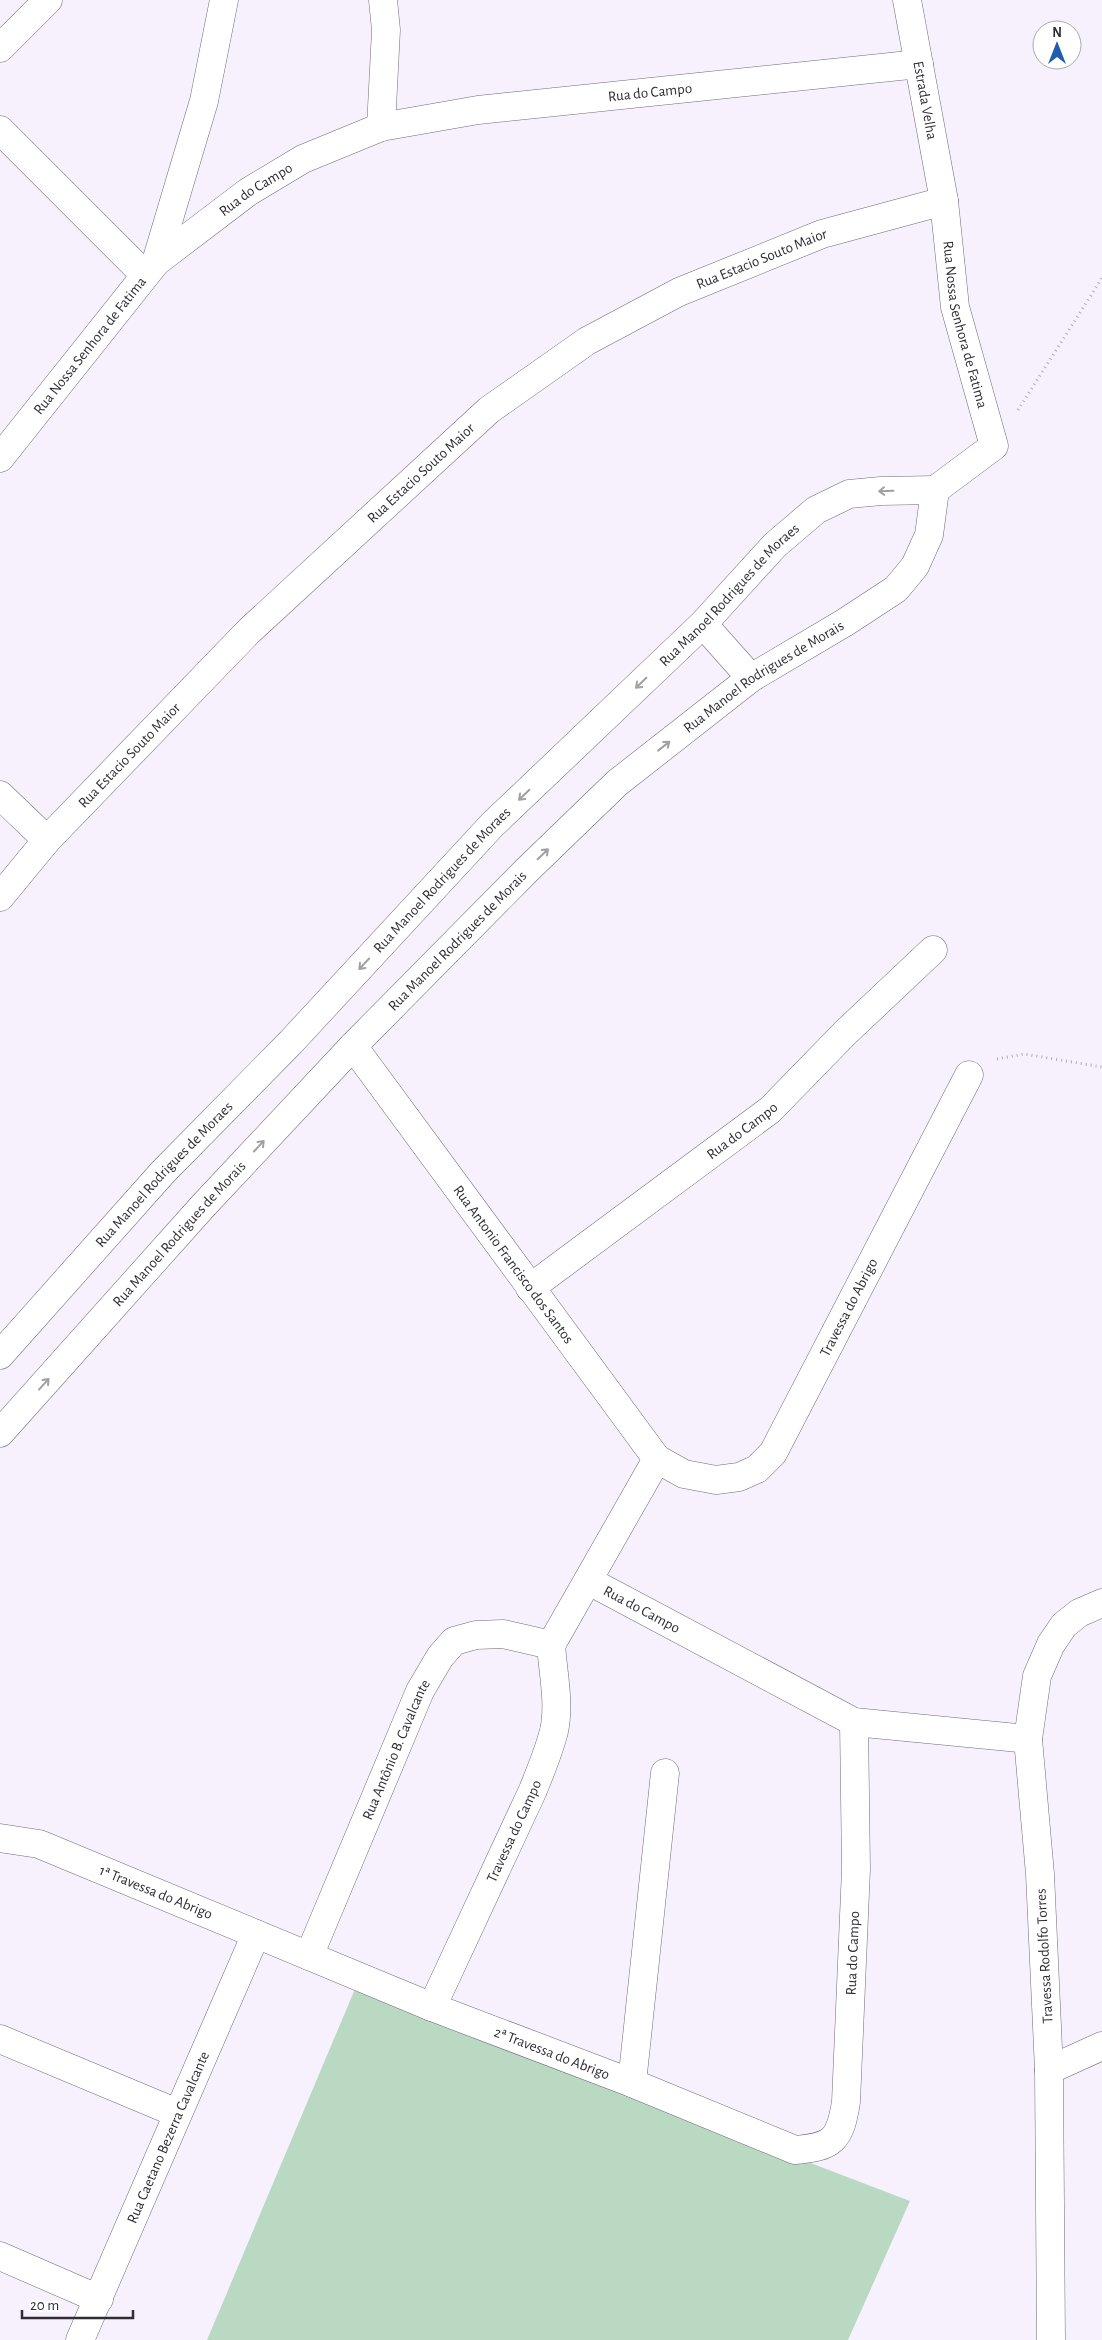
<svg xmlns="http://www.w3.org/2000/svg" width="1102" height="2340" font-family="'Alegreya Sans',sans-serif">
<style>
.park{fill:#b9d9c3}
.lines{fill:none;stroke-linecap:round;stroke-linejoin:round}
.minor-casing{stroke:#716a78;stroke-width:29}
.path{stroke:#b1acb7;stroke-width:3;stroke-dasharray:1 4;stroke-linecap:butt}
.minor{stroke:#fff;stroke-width:28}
.oneway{stroke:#a1a0a3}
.labels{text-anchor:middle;stroke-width:4;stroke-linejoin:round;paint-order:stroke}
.street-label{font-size:15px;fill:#2f2d33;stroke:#fff}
</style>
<rect width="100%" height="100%" fill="#f7f1fe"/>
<!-- park -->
<polygon class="park" points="355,1989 910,2201 848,2340 207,2340"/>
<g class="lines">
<!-- minor casing -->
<g class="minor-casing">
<g id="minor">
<path id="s1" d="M907 0 944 201 955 307 994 446 935 490"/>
<polyline points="0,48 48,0"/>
<polyline points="381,127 386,30 383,0"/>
<polyline points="0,130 145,275"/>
<polyline points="156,262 204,101 224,0"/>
<path id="s2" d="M0 458 156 262 248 192 303 159 381 127 478 110 919 64"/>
<polyline points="703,624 751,678"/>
<polyline points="0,795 47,840"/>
<path id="s3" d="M0 897 47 840 249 631 489 410 587 341 679 292 822 234 944 201"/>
<path id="s4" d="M353 1046 657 1459 684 1474 716 1480 739 1477 757 1469 773 1453 969 1075"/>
<path id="s5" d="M530 1288 770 1110 845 1033 933 950"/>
<path id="s6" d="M0 1355 163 1172 291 1042 492 825 703 624 775 545 816 510 849 494 881 491 935 490"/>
<path id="s7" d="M0 1433 203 1206 353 1046 527 870 617 783 751 678 844 623 896 589 915 566 929 535 935 490"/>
<path id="s8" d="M589 1581 854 1722 1028 1739"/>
<polyline points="551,1645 657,1459"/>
<path id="s9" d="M0 1838 39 1844 432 2007 632 2083 795 2150C833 2147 840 2140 846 2102L856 1869 854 1722"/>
<path id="s10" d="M309 1956 420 1691 440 1657 454 1641 476 1635 503 1634 551 1645"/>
<path id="s11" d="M432 2007 533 1790C541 1770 549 1751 554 1731 560 1704 553 1673 551 1645"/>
<polyline points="0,2039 177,2113"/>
<polyline points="1049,2070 1102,2046"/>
<polyline points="632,2083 665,1773"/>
<polyline points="0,2256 99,2299"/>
<path id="s12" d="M80 2340 256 1934"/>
<polyline points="1051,2340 1049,2070 1040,1874 1028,1739 1037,1676 1051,1644 1064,1625 1079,1613 1102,1603"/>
</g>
</g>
<!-- path -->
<g class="path">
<polyline points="1018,410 1102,278"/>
<polyline points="997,1059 1024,1054 1102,1067"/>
</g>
<!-- minor -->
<use href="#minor" class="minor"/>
</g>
<!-- one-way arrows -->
<defs><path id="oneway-shaft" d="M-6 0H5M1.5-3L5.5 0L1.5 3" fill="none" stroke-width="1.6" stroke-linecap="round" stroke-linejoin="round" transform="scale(1.25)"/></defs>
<g class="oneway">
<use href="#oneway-shaft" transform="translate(886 491) rotate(178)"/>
<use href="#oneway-shaft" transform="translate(641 683) rotate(136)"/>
<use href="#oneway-shaft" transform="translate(664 746) rotate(-38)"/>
<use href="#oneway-shaft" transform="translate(524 795) rotate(136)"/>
<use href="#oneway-shaft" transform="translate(543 854) rotate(-44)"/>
<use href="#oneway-shaft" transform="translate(364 964) rotate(133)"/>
<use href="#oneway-shaft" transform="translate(259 1146) rotate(-47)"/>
<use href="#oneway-shaft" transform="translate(44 1384) rotate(-48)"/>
</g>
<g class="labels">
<!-- street labels -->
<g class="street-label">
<text dy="5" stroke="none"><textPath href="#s2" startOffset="786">Rua do Campo</textPath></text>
<text dy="5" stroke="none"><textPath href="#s1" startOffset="102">Estrada Velha</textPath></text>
<text dy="5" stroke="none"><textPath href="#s2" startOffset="374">Rua do Campo</textPath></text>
<text dy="5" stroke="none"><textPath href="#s3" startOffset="1004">Rua Estacio Souto Maior</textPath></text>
<text dy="5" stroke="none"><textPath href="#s1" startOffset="330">Rua Nossa Senhora de Fatima</textPath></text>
<text dy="5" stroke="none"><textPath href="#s2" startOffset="144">Rua Nossa Senhora de Fatima</textPath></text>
<text dy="5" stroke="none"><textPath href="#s3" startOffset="598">Rua Estacio Souto Maior</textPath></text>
<text dy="5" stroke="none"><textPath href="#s6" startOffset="1054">Rua Manoel Rodrigues de Moraes</textPath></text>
<text dy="5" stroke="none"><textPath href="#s7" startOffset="1078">Rua Manoel Rodrigues de Morais</textPath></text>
<text dy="5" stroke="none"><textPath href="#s3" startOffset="192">Rua Estacio Souto Maior</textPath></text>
<text dy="5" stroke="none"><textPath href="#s6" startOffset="649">Rua Manoel Rodrigues de Moraes</textPath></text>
<text dy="5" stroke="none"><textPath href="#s7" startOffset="672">Rua Manoel Rodrigues de Morais</textPath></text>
<text dy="5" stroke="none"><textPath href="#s5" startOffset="264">Rua do Campo</textPath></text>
<text dy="5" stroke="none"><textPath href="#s6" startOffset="244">Rua Manoel Rodrigues de Moraes</textPath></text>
<text dy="5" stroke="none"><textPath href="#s7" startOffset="268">Rua Manoel Rodrigues de Morais</textPath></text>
<text dy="5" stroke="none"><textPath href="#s4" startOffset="271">Rua Antonio Francisco dos Santos</textPath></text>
<text dy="5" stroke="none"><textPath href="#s4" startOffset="806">Travessa do Abrigo</textPath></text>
<text dy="5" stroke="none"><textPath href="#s8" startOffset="60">Rua do Campo</textPath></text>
<text dy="5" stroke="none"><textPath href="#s10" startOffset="224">Rua Antônio B. Cavalcante</textPath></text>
<text dy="5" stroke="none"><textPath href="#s11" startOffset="194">Travessa do Campo</textPath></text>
<text transform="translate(156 1892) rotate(22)" y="5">1ª Travessa do Abrigo</text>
<text dy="5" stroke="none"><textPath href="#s9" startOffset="1084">Rua do Campo</textPath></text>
<text transform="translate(1044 1956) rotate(-93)" y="5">Travessa Rodolfo Torres</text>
<text transform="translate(552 2053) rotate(21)" y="5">2ª Travessa do Abrigo</text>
<text dy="5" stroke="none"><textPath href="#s12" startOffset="221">Rua Caetano Bezerra Cavalcante</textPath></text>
</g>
</g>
<!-- north arrow -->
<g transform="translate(1057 45)"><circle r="24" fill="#ffffff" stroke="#acabad"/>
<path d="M0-4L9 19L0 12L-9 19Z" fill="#205daf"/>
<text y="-8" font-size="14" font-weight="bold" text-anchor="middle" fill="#2f2d33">N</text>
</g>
<!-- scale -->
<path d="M22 2310v8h111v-8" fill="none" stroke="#2f2d33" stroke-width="2.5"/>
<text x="30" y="2310" font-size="15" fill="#2f2d33" stroke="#ffffff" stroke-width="4" paint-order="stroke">20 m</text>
</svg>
